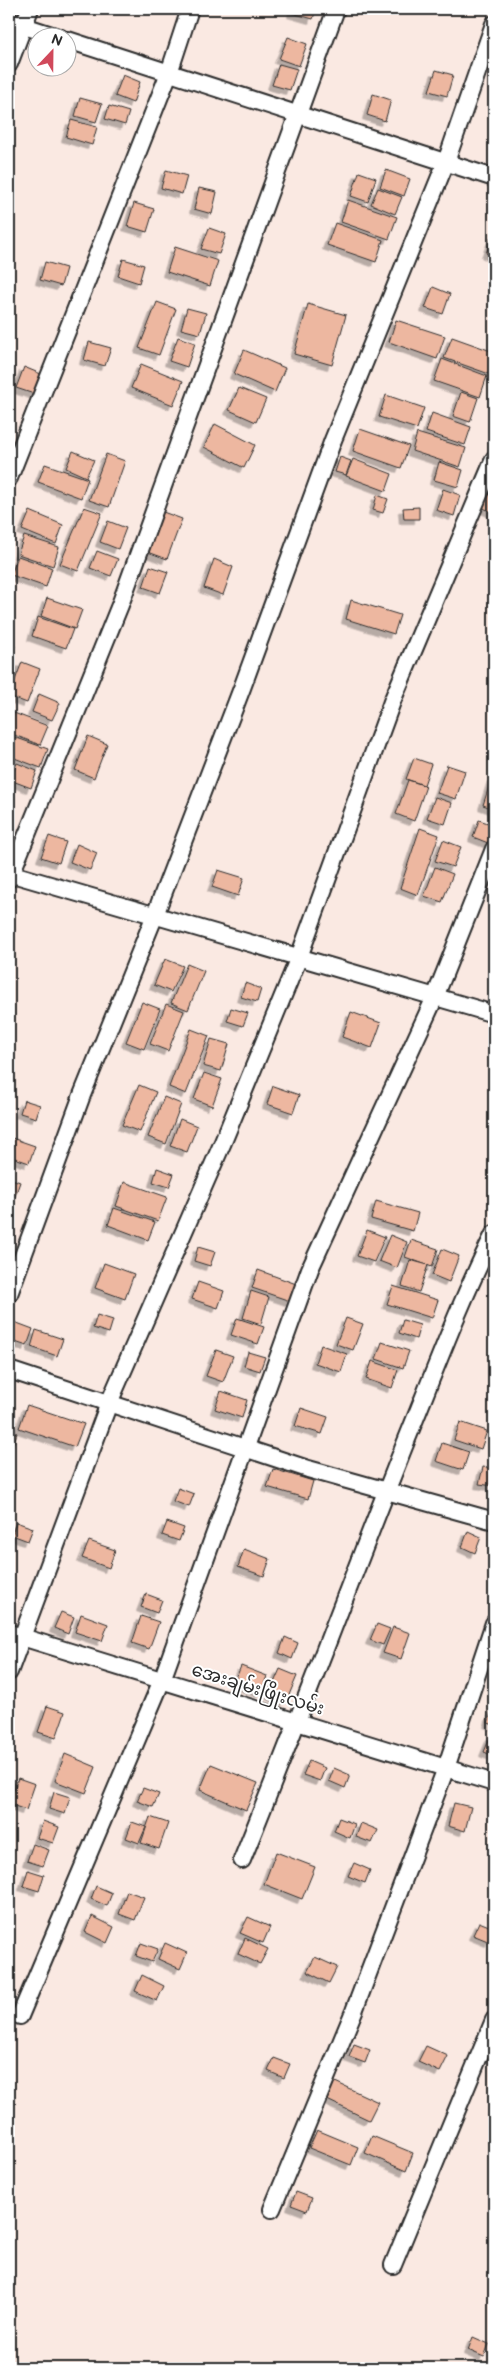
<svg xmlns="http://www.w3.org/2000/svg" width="503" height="2377" font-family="'Balsamiq Sans','Noto Sans Myanmar',sans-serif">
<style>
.building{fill:#edb7a0;stroke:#2b2b2b;filter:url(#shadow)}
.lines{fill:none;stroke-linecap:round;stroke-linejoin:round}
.minor-casing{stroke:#2b2b2b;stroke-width:20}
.minor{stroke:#fff;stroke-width:16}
.labels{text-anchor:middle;stroke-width:4;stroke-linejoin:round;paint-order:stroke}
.street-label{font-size:18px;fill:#2b2b2b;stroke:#fff}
</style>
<defs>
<filter id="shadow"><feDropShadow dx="-4.5" dy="4.5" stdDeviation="0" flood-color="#0004"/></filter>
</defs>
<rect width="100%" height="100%" fill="#fae9e2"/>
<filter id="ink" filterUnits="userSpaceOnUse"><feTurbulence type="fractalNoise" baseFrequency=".02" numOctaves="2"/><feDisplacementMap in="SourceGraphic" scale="10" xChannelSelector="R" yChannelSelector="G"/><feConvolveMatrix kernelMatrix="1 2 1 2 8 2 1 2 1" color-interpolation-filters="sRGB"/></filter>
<g filter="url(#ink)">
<!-- building -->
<g class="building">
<polygon points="293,9 316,9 313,19 292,13"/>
<polygon points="288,37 307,44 299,66 279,59"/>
<polygon points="279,64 297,69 290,90 272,85"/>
<polygon points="436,70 453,75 447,96 429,91"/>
<polygon points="123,75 140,82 133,103 115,96"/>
<polygon points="373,94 391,100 385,121 367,115"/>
<polygon points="80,98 102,104 96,122 75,116"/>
<polygon points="109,106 129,112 125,125 105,119"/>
<polygon points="71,120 97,127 92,145 66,137"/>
<polygon points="166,170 187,176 182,194 161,188"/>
<polygon points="386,170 410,179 404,196 380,187"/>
<polygon points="359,172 376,178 368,202 351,196"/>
<polygon points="199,188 217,192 212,214 194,209"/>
<polygon points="378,188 402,197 395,214 371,204"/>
<polygon points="348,200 397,217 389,239 341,222"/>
<polygon points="134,203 154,209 147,232 127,226"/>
<polygon points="335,223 383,240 376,262 327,245"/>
<polygon points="209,228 226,234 219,254 201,249"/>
<polygon points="494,233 494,257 486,253"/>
<polygon points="175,247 218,261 210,286 167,272"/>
<polygon points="123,259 144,265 139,283 118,276"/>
<polygon points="45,262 66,268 61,286 40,280"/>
<polygon points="433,287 450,294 443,314 425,308"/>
<polygon points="157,302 176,309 159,355 139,348"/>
<polygon points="308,304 346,315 332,365 294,354"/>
<polygon points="187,308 206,313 200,334 181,329"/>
<polygon points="396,320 445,336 437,359 389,342"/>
<polygon points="178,337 195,343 187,367 169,361"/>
<polygon points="452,337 494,352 492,375 444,358"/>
<polygon points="89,342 111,348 105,366 84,360"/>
<polygon points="244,350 285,368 275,392 234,374"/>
<polygon points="442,359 487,376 480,397 434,381"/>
<polygon points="141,364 183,381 173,405 131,388"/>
<polygon points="24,367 41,374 34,394 16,388"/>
<polygon points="239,388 266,399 256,422 229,410"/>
<polygon points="461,392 478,398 470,422 453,416"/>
<polygon points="386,395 424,408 417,429 379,417"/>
<polygon points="432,413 471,427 465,445 426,432"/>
<polygon points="215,424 255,445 244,468 204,447"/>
<polygon points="360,429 409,446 401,468 353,451"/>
<polygon points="417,433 466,448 460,467 412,451"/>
<polygon points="73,451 94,460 86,477 66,468"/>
<polygon points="106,454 125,461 109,507 89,500"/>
<polygon points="340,457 351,461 346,475 335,472"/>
<polygon points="353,459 392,474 386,491 346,476"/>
<polygon points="439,462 463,470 458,487 434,480"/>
<polygon points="45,464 88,479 81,498 38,482"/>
<polygon points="490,487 494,489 494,513 481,507"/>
<polygon points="443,489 460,495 454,516 436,510"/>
<polygon points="377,495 388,499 383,513 373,510"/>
<polygon points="84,507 102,513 78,571 60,564"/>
<polygon points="419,507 419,519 404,519 403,508"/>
<polygon points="30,511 63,525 56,544 22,530"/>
<polygon points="163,512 182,519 167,559 148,552"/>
<polygon points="108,521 126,528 118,549 100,542"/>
<polygon points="24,536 59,547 53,566 18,554"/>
<polygon points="97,551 118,559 111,576 90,568"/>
<polygon points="18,556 52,568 46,587 11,575"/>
<polygon points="214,559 233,567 223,595 204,588"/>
<polygon points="150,566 168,572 160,593 143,587"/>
<polygon points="47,598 82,610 75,629 41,616"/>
<polygon points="351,600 400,615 394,634 346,619"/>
<polygon points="38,617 73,629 66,648 32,636"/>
<polygon points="9,644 15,646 9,664"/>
<polygon points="22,662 40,669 27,703 9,696"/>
<polygon points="39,694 60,703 52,720 32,712"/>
<polygon points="14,713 48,726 40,745 9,733 9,725"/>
<polygon points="88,736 107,744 94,778 75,770"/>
<polygon points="14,737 48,749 41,768 9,756"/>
<polygon points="414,758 431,764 424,785 406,779"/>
<polygon points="17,763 37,771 31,788 10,780"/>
<polygon points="447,765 465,771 456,799 437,793"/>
<polygon points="492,777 494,778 494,809 483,805"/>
<polygon points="408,780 426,786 414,821 396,814"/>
<polygon points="435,797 452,803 445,824 427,818"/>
<polygon points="479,820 494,825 493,845 473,837"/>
<polygon points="420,828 439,835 418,895 400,888"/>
<polygon points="49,836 66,842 59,863 41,857"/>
<polygon points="443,840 461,847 453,867 435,861"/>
<polygon points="77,844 97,853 90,870 70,862"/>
<polygon points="435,867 453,874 442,902 424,896"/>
<polygon points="218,870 244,878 238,896 212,887"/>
<polygon points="165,959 183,966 171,992 154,985"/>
<polygon points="187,964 204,971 188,1010 171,1003"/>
<polygon points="245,983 261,989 257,1002 241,997"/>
<polygon points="142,1002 160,1009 144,1049 126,1042"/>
<polygon points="166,1004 184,1011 168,1051 150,1044"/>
<polygon points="231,1008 248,1013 243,1026 227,1021"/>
<polygon points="351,1012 381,1023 372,1048 342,1037"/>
<polygon points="191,1029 209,1036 186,1094 169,1087"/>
<polygon points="211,1039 229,1044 221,1071 203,1066"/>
<polygon points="204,1073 222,1079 212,1106 194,1099"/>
<polygon points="139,1085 156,1092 140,1132 122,1125"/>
<polygon points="273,1086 299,1095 293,1113 267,1104"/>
<polygon points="164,1097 181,1104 166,1144 148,1137"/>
<polygon points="24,1100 40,1105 36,1118 20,1113"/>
<polygon points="180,1119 197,1126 187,1152 170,1146"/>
<polygon points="9,1137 35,1146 29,1163 9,1156"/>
<polygon points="157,1168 174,1174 169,1187 153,1182"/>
<polygon points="9,1178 20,1182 14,1199 9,1197"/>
<polygon points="124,1182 167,1197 158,1221 116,1206"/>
<polygon points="376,1201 418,1213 413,1231 371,1219"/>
<polygon points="114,1208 155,1222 148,1240 108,1225"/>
<polygon points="367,1230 385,1237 374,1262 357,1256"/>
<polygon points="390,1235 407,1242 397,1268 379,1261"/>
<polygon points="411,1240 438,1249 432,1267 405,1257"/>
<polygon points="198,1247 215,1252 210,1266 194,1261"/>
<polygon points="442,1249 459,1256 449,1282 432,1275"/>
<polygon points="410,1260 428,1265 419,1292 402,1286"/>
<polygon points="104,1263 134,1274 125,1299 95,1288"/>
<polygon points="258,1270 299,1285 293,1302 252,1288"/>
<polygon points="198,1282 224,1291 218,1308 192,1299"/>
<polygon points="393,1286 438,1300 432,1318 387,1304"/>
<polygon points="251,1291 269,1297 261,1324 243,1318"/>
<polygon points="97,1315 113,1320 109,1333 93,1328"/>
<polygon points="237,1318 264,1327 258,1344 231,1335"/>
<polygon points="346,1318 363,1324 353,1350 336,1344"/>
<polygon points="9,1320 33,1329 27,1346 9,1340"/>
<polygon points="403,1320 420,1325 416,1339 399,1333"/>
<polygon points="36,1330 63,1339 57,1356 31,1347"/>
<polygon points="382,1342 409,1351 403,1368 376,1359"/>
<polygon points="321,1345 347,1354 341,1372 315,1363"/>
<polygon points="216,1350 233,1356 223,1382 206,1376"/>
<polygon points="248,1352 265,1357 260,1371 244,1366"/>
<polygon points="372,1361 398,1370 392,1388 366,1379"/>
<polygon points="221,1391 247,1400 242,1418 215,1409"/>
<polygon points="27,1405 84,1424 75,1447 19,1428"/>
<polygon points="301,1408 328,1417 322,1434 295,1426"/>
<polygon points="460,1422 487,1431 481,1449 454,1440"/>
<polygon points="9,1430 17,1433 12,1448 9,1446"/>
<polygon points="442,1443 469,1452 463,1470 436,1461"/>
<polygon points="483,1467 494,1469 494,1486 479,1484"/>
<polygon points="273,1469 313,1481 308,1499 267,1487"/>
<polygon points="178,1488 194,1494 189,1507 173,1501"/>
<polygon points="16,1522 33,1528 28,1541 12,1535"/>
<polygon points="167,1522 184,1528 179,1541 162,1535"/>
<polygon points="468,1531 481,1537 475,1553 462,1547"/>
<polygon points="89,1541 115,1550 109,1568 82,1558"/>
<polygon points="244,1549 270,1559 264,1576 238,1567"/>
<polygon points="146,1594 162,1600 157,1613 141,1607"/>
<polygon points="61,1612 74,1617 68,1634 54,1628"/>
<polygon points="81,1614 108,1624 102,1641 75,1632"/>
<polygon points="141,1616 159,1622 149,1649 132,1643"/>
<polygon points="377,1624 390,1629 383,1645 370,1640"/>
<polygon points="393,1627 410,1633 401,1659 383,1653"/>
<polygon points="285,1637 298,1643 292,1659 279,1653"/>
<polygon points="241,1666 267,1676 261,1693 234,1683"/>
<polygon points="280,1669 297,1676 286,1702 269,1694"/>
<polygon points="47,1706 65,1712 56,1738 38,1732"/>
<polygon points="494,1706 494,1725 488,1723"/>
<polygon points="491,1735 494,1736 494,1756 484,1752"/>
<polygon points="65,1754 96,1767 86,1793 55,1781"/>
<polygon points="309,1761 325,1768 320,1781 303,1775"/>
<polygon points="211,1764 258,1783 246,1810 200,1790"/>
<polygon points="334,1768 350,1775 345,1788 329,1781"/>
<polygon points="18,1778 35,1784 26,1810 9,1804"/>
<polygon points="143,1788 159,1794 153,1807 137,1801"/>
<polygon points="54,1792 70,1797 65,1814 49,1809"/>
<polygon points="454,1803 471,1807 465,1831 448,1826"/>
<polygon points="150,1817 168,1823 159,1849 141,1843"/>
<polygon points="339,1818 355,1824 350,1838 334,1831"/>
<polygon points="43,1821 59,1827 53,1843 37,1838"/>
<polygon points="132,1822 146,1827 139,1843 126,1838"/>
<polygon points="361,1823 378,1830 372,1843 356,1837"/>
<polygon points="33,1844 49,1850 43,1866 27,1861"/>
<polygon points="276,1852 315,1867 302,1899 264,1884"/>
<polygon points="354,1863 370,1870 365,1883 348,1876"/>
<polygon points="28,1870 44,1875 39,1891 23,1886"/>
<polygon points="96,1886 112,1893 107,1906 91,1899"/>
<polygon points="127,1891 144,1897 135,1920 119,1914"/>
<polygon points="92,1916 114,1927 107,1943 85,1932"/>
<polygon points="248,1917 270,1927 263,1943 240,1933"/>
<polygon points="479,1922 494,1928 490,1942 473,1935"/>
<polygon points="245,1938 268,1949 260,1964 238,1954"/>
<polygon points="141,1943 158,1949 152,1962 136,1956"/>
<polygon points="165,1943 187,1953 180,1969 158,1959"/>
<polygon points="315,1957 337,1967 329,1983 307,1972"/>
<polygon points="142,1975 164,1986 157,2001 135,1991"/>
<polygon points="354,2044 370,2050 365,2063 349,2057"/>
<polygon points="426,2046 448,2056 440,2072 418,2062"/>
<polygon points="274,2058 290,2064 284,2078 268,2071"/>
<polygon points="331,2080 378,2102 369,2120 323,2098"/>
<polygon points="317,2130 358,2147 351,2165 309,2148"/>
<polygon points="372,2136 413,2153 406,2171 365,2153"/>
<polygon points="296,2192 312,2198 307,2211 291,2205"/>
<polygon points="473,2337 489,2344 484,2357 468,2350"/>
</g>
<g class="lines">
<!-- minor casing -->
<g class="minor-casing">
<g id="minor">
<polyline points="9,21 61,38"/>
<polyline points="68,40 494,178"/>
<polyline points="9,64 30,9"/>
<polyline points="9,478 169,73 190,9"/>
<polyline points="9,873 494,1014"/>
<polyline points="9,879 120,605 336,9"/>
<polyline points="9,1294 82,1095 155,915 242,688 333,440 446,162 494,24"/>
<polyline points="9,1370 308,1469 494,1521"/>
<polyline points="9,1633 494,1783"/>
<polyline points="9,1672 109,1403 223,1142 299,957 393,699 494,459"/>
<path d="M242 1860C299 1720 351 1579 407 1439 435 1370 461 1300 494 1234"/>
<polyline points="20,2016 162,1680 310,1269 435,997 494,849"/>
<polyline points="272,2209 354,2011 446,1768 494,1623"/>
<polyline points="393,2265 494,2020"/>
</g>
</g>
<!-- minor -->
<use href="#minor" class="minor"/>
</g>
</g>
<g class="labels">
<!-- street labels -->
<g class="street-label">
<text transform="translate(258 1689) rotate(17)" y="6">အေးချမ်းဖြိုးလမ်း</text>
</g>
</g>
<!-- margin -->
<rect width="503" height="2377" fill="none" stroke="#fff" stroke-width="30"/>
<rect x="15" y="15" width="473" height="2347" fill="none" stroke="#2b2b2b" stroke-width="2" filter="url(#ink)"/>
<!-- north arrow -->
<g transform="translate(52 52) rotate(22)"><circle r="24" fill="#ffffff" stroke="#aaaaaa"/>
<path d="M0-4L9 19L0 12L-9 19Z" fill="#d1495b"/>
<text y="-8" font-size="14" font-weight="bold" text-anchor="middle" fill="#2b2b2b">N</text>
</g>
</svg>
